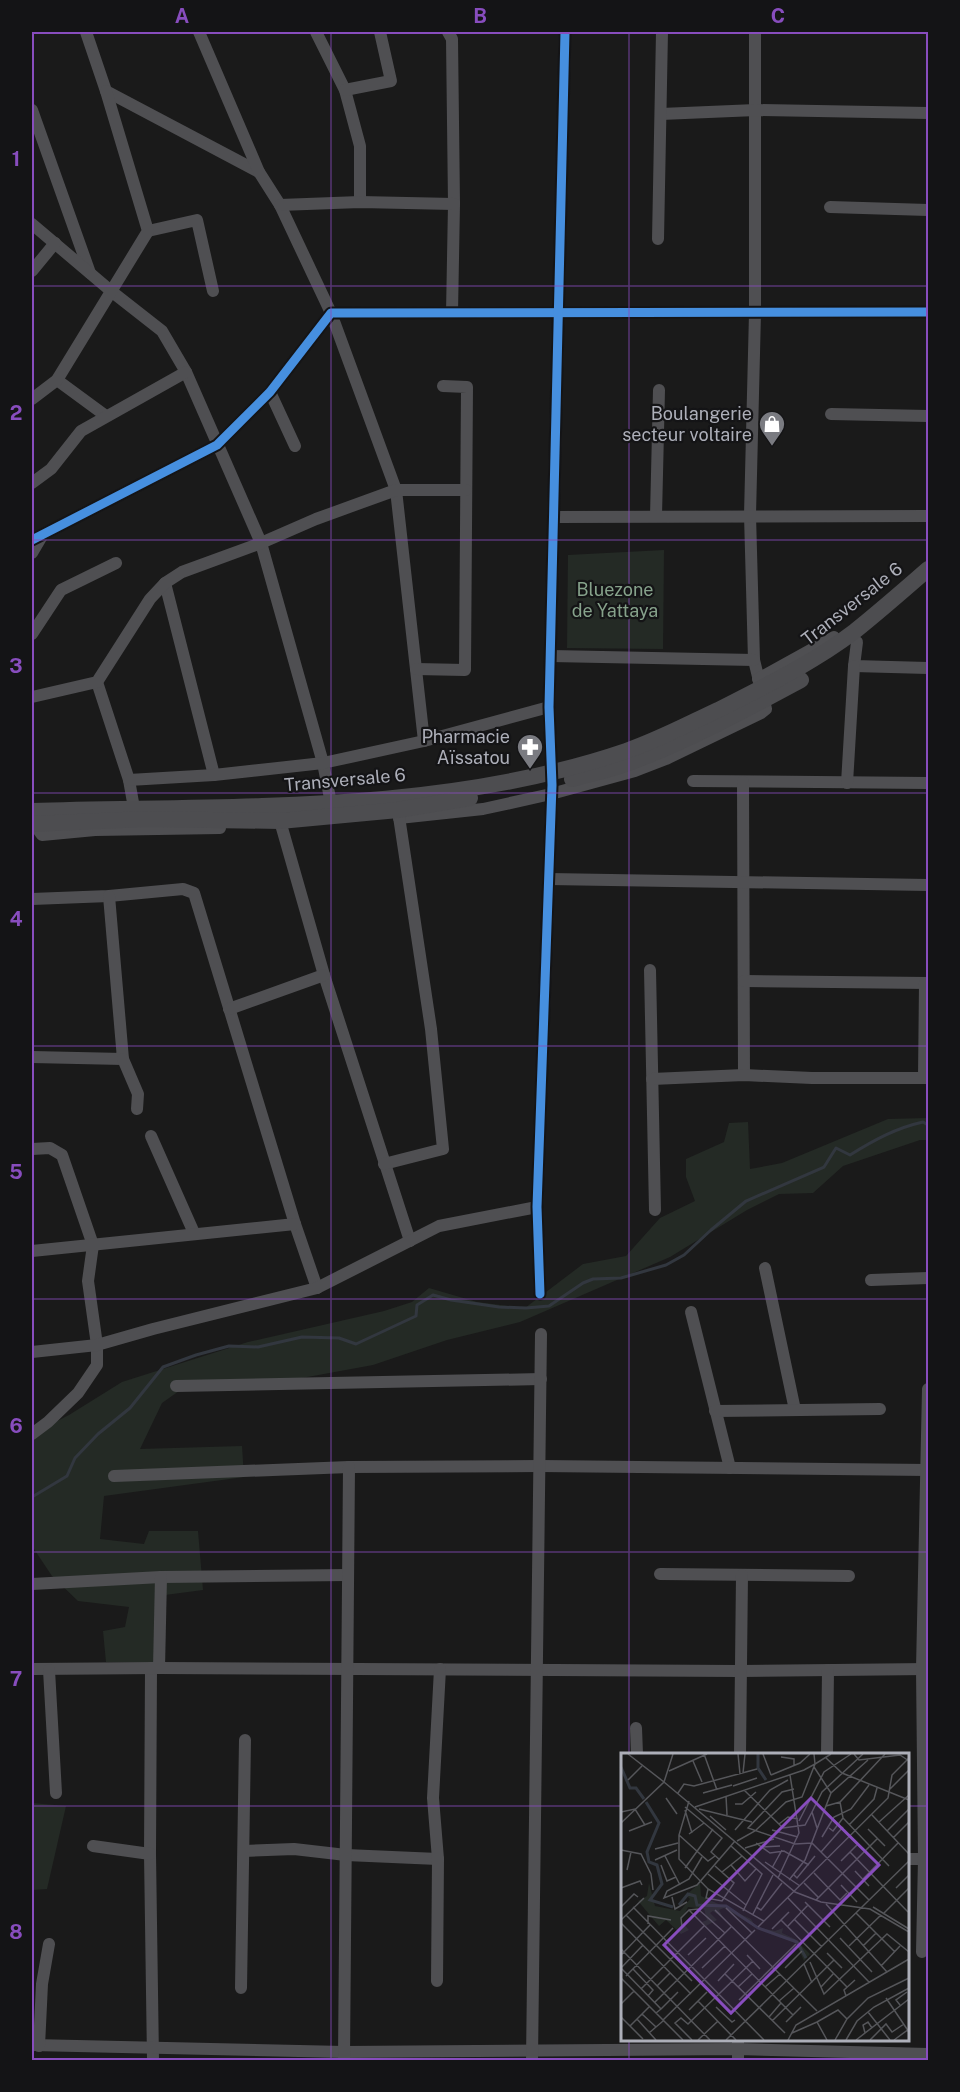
<svg xmlns="http://www.w3.org/2000/svg" width="960" height="2092" font-family="'Public Sans',sans-serif">
<style>
.green{fill:#242a25}
.lines{fill:none;stroke-linecap:round;stroke-linejoin:round}
.stream{stroke:#32373f;stroke-width:3}
.minor{stroke:#4f4f52;stroke-width:12}
.secondary{stroke:#4d4d50;stroke-width:16}
.cycleway-casing{stroke:#141416;stroke-width:13}
.cycleway{stroke:#468fdf;stroke-width:9}
.grid{fill:none;stroke:#884dbe;stroke-width:1.5;stroke-opacity:0.55}
.labels{text-anchor:middle;stroke-width:4.5;stroke-linejoin:round;paint-order:stroke}
.poi-label{font-size:18px;fill:#adafb9;stroke:#141416;text-anchor:end}
.park-label{font-size:18px;fill:#86a28b;stroke:#141416}
.street-label{font-size:18px;fill:#adafb9;stroke:#141416}
.inset-river{fill:none;stroke:#32373f;stroke-width:3}
.inset-road{fill:none;stroke:#55565a;stroke-width:1.5}
.view{fill:#884dbe;fill-opacity:0.15;stroke:#884dbe;stroke-width:3}
.inset-edge{fill:none;stroke:#adafb9;stroke-width:3}
.neatline{fill:none;stroke:#884dbe;stroke-width:2}
.grid-label{font-size:20px;text-anchor:middle;font-weight:bold;fill:#884dbe}
</style>
<rect width="100%" height="100%" fill="#1a1a1a"/>
<!-- green -->
<g class="green">
<polygon points="664,550 663,649 567,648 568,555"/>
<polygon points="928,1118 928,1140 920,1140 843,1166 813,1193 779,1194 747,1210 670,1257 520,1322 447,1340 373,1365 291,1380 179,1391 162,1403 140,1449 242,1446 244,1477 104,1496 100,1539 144,1544 149,1531 198,1531 203,1590 165,1595 165,1663 106,1662 103,1631 125,1627 129,1607 78,1601 52,1576 34,1549 32,1550 32,1434 69,1415 122,1382 248,1342 384,1311 412,1302 429,1288 477,1302 525,1308 583,1264 626,1256 660,1218 695,1201 686,1177 686,1159 724,1142 729,1123 748,1122 750,1169 782,1163 888,1119"/>
<polygon points="32,1803 66,1806 47,1889 32,1890"/>
</g>
<g class="lines">
<!-- stream -->
<path class="stream" d="M32 1497 67 1476 75 1458 98 1434 130 1408 163 1367 196 1355 229 1346 258 1347 302 1337 339 1338 356 1344 416 1316 417 1305 433 1295 451 1300 499 1307 526 1308 549 1306 583 1283 593 1279 621 1278 666 1265 684 1255 711 1230 746 1201 824 1167 836 1148 850 1155C874 1140 896 1128 923 1122L928 1125"/>
<!-- minor -->
<g class="minor">
<polyline points="86,32 106,91 259,172"/>
<polyline points="199,32 259,172 280,205 331,313 396,490 424,741"/>
<polyline points="316,32 345,90 360,146 360,202"/>
<polyline points="448,32 452,39 454,204 452,313"/>
<polyline points="755,32 755,313 750,515 754,660 761,689"/>
<polyline points="345,90 391,81 380,32"/>
<polyline points="32,110 90,273"/>
<polyline points="661,114 756,110 928,113"/>
<polyline points="280,205 360,202 454,204"/>
<polyline points="830,207 928,210"/>
<polyline points="32,224 111,291 162,331 186,372 261,543 323,763 331,803"/>
<polyline points="148,231 197,220 213,291"/>
<polyline points="658,239 662,32"/>
<polyline points="32,271 55,243"/>
<polyline points="57,380 106,416"/>
<polyline points="270,392 295,446"/>
<polyline points="32,399 57,380 148,231 106,91"/>
<polyline points="831,414 928,416"/>
<polyline points="32,483 51,469 81,431 186,372"/>
<polyline points="656,516 659,390"/>
<polyline points="554,517 928,516"/>
<polyline points="32,540 217,445 270,392 331,313 928,312"/>
<polyline points="32,553 42,536"/>
<polyline points="165,583 214,775"/>
<polyline points="32,634 61,590 116,563"/>
<polyline points="857,642 854,666 928,668"/>
<polyline points="551,656 754,660"/>
<polyline points="416,669 465,670 467,387 443,386"/>
<polyline points="758,679 834,637"/>
<polyline points="97,682 129,780 134,808"/>
<polyline points="32,697 97,682 150,599 165,583 182,572 261,543 316,519 396,490 466,490"/>
<polyline points="129,780 214,775 323,763 424,741 549,707"/>
<polyline points="693,781 928,783"/>
<polyline points="743,782 744,1075"/>
<polyline points="847,783 854,666"/>
<polyline points="399,818 483,809 551,794 635,771 666,759 761,713 766,709 764,700"/>
<polyline points="280,821 324,975 410,1241"/>
<polyline points="34,824 42,835 95,830 220,828"/>
<polyline points="549,879 928,885"/>
<polyline points="32,899 109,896 183,889 194,893 295,1224 317,1288"/>
<polyline points="650,970 655,1210"/>
<polyline points="744,981 928,983"/>
<polyline points="229,1009 324,975"/>
<polyline points="32,1057 123,1059 109,896"/>
<polyline points="123,1059 138,1094 137,1109"/>
<polyline points="924,1078 925,983"/>
<polyline points="652,1079 744,1075 812,1078 928,1078"/>
<polyline points="151,1136 194,1233"/>
<polyline points="32,1149 50,1148 62,1155 93,1245 88,1281 97,1345 97,1365 78,1393 48,1422 32,1434"/>
<polyline points="384,1164 443,1149 431,1029 398,810"/>
<polyline points="32,1251 295,1224"/>
<polyline points="765,1268 795,1410"/>
<polyline points="871,1280 928,1278"/>
<polyline points="540,1294 537,1207 552,785 549,707 565,32"/>
<polyline points="691,1312 730,1468"/>
<polyline points="32,1352 97,1345 153,1329 317,1288 439,1226 537,1207"/>
<polyline points="176,1386 541,1379"/>
<polyline points="715,1411 880,1409"/>
<polyline points="114,1476 349,1467 540,1466 928,1470"/>
<polyline points="660,1574 849,1576"/>
<polyline points="32,1584 161,1577 348,1575"/>
<polyline points="151,1668 150,1854 153,2060"/>
<polyline points="159,1668 161,1577"/>
<polyline points="32,1669 159,1668 740,1671 928,1669"/>
<polyline points="49,1670 56,1793"/>
<polyline points="636,1728 637,1754"/>
<polyline points="740,1754 742,1575"/>
<polyline points="827,1754 828,1670"/>
<polyline points="93,1846 150,1854"/>
<polyline points="244,1851 294,1849 346,1855 438,1859"/>
<polyline points="908,1859 928,1859"/>
<polyline points="922,1952 924,1859 922,1669 928,1389"/>
<polyline points="437,1981 438,1859 433,1798 440,1669"/>
<polyline points="241,1988 245,1740"/>
<polyline points="32,2045 344,2052 738,2049 928,2054"/>
<polyline points="39,2046 42,1984 49,1944"/>
<polyline points="344,2059 349,1467"/>
<polyline points="532,2060 541,1334"/>
<polyline points="738,2060 738,2040"/>
</g>
<!-- secondary -->
<g class="secondary">
<path d="M572 779C593 773 614 769 634 761 692 739 747 709 801 680"/>
<path d="M32 811C227 805 439 815 626 751 658 740 688 724 718 710 765 686 813 663 855 631 880 611 904 590 928 569"/>
<polyline points="32,824 146,819 280,821 398,810 470,798"/>
</g>
<!-- cycleway casing -->
<g class="cycleway-casing">
<g id="cycleway">
<polyline points="32,540 217,445 270,392 331,313 928,312"/>
<polyline points="540,1294 537,1207 552,785 549,707 565,32"/>
</g>
</g>
<!-- cycleway -->
<use href="#cycleway" class="cycleway"/>
</g>
<!-- grid -->
<path class="grid" d="M331 32V2060M629 32V1754M32 286H928M32 540H928M32 793H928M32 1046H928M32 1299H928M32 1552H928M32 1806H622M908 1806H928M629 2040V2060"/>
<!-- icons -->
<defs>
<g id="shop-pin" transform="scale(1.35)"><path d="M0 17L-7.5 6A9.5 9.5 0 1 1 7.5 6Z" fill="#7a7b81" stroke="#141416"/><path d="M-5-2.5h2.3a2.7 3.5 0 0 1 5.4 0H5L5.5 6h-11ZM-1.5-2.5h3a1.5 2.3 0 0 0-3 0Z" fill="#fff"/></g>
<g id="pharmacy-pin" transform="scale(1.35)"><path d="M0 17L-7.5 6A9.5 9.5 0 1 1 7.5 6Z" fill="#7a7b81" stroke="#141416"/><path d="M-2-6h4v4h4v4h-4v4h-4v-4h-4v-4h4Z" fill="#fff"/></g>
</defs>
<g fill-rule="evenodd">
<use href="#shop-pin" x="772" y="424"/>
<use href="#pharmacy-pin" x="530" y="747"/>
</g>
<g class="labels">
<!-- poi labels -->
<g class="poi-label">
<text x="752" y="420">Boulangerie<tspan x="752" dy="21">secteur voltaire</tspan></text>
<text x="510" y="743">Pharmacie<tspan x="510" dy="21">Aïssatou</tspan></text>
</g>
<!-- park labels -->
<g class="park-label">
<text x="615" y="596">Bluezone<tspan x="615" dy="21">de Yattaya</tspan></text>
</g>
<!-- street labels -->
<g class="street-label">
<text transform="translate(852 604) rotate(-38)" y="6">Transversale 6</text>
<text transform="translate(345 780) rotate(-5)" y="6">Transversale 6</text>
</g>
</g>
<!-- overview -->
<g transform="translate(621 1753)">
<rect width="288" height="288" fill="#1a1a1a"/>
<path d="M28 130 34 153 59 158 69 146 65 142 79 130 80 143 130 166 135 174 154 178 162 175 161 180 174 186 189 201 183 208 175 190 134 174 103 155 98 157 103 166 92 158 89 160 96 167 85 173 81 169 86 167 83 156 67 154 60 168 68 177 60 181 45 167 38 173 17 148 26 143Z" fill="#242a25"/>
<path class="inset-river" d="M137 1V15L145 27M0 14 9 35H15L23 46M25 49 38 70 26 99 28 109 36 112 41 131 29 147 52 154M58 152 67 141 74 143 76 152 105 153 137 175 176 189 185 205"/>
<path class="inset-road" d="M7 1 43 29M83 1 96 37M117 1 119 21M142 1 150 22M233 1 238 7 279 2 288 8M160 4 173 6V12M204 4 221 20 288 47M72 8 81 29M193 14 210 40M48 18 86 1M122 20 124 1M150 22 179 10 189 1M7 27 21 13M43 29 174 139 200 149 249 156 288 179M112 33 136 25M173 36 161 39 127 75 174 91 191 90 248 147M269 36 288 17M123 37 162 75 184 72 191 59M57 40 63 31 73 33 136 16M82 40 111 32M105 43 106 62M45 45 56 61M68 48 58 82V106L87 136 143 168M219 49 222 65 268 113M114 51H121L135 39M205 53 219 49 264 1M64 54 101 85 90 99 99 107M74 54 183 17 194 11 193 1M78 56 131 69M64 57 71 80M0 59 14 56 24 72M251 62 288 101M89 63 105 77M178 68 203 19 230 1M258 69 288 42M0 70 43 29 52 1M158 71 167 64 177 66M228 72 253 46 256 35M196 75 191 59 201 39 242 1M208 75 212 78 222 65M247 76 264 93M114 77 149 37 167 27M151 77 177 84M8 78 31 69M266 78 288 56M68 81 83 70M58 82 87 108 94 103M201 84 213 64 230 56 248 32M272 85 288 69M116 88 134 78 165 49 181 44 194 11 210 1M135 90 149 100 163 98 188 112M110 93 141 121 122 158M140 94 159 93M124 95 153 86M34 96 57 90M0 97 20 101 30 121 32 137M200 99 222 74M229 99 287 159M44 103 59 132M81 104 68 126 46 138 43 145 76 132 114 88M34 107 56 97M220 108 236 92M144 109 179 133M40 112 46 128 55 124M110 112 124 128 135 116M64 115 92 76M151 115 161 97M6 117 10 99M234 118 248 133M101 119 121 103M193 120 219 147 226 140M87 121 125 152M172 121 176 125 194 103M157 125 178 80 169 22M242 126 277 90M168 127 184 107 210 40 247 7M183 130 197 144M220 132 236 149M0 135 19 128 21 132M275 135 288 122M87 136 85 145 101 148 113 130 94 113M51 144 54 156 66 149M167 145 248 229M195 147 257 85M184 149 209 174M205 151 266 219M0 154 13 141 17 144M12 154 143 287M135 154 140 157 161 130M252 154 288 176M105 155 131 180M68 157 77 156 104 180M94 157 196 258M235 160 274 199M263 160 288 135M132 161 152 122M5 162 71 228M173 166 201 194M0 167 23 145M160 167 226 234M0 170 70 241M27 171V163L50 167M167 173 187 152M61 174 60 165 68 157 172 262M137 174 267 45 271 22 288 5M151 176 168 159M219 185 251 219M22 192 0 215 40 256 35 260M228 193 260 162M242 193 255 180M0 196 89 287M206 200 221 215M0 202 29 172M67 202 85 185M126 202 139 216M189 209 203 241 266 181 288 199M183 211 191 230M260 213 279 193M81 215 104 193M164 215 181 198M12 216 32 237 27 243M104 221 164 280M5 223 52 175M0 225 62 287M97 228 113 211M36 233 49 220M117 234 131 221M144 234 159 221M200 234 213 220M20 236 83 173M225 243 223 237 234 227M265 245 288 279M118 247 175 191M77 248 115 287M158 248 173 235M34 249 111 173M0 251 13 238M279 252 275 247 286 239M95 254 111 269 114 267M40 256 57 239M68 257 86 239M247 259 269 287M21 261 35 274M0 264 22 286M148 264 160 250M16 266 35 287M42 267 134 177M151 268 213 207M165 269 180 254M196 269 217 257 226 266M9 273 28 254M28 280 42 268M171 280 196 269 206 287M244 280 242 272 247 269 251 275M71 287 54 270 60 265 67 271 132 208M77 287 97 268M105 287 288 108M167 287 175 272 288 206M214 287 226 266 247 245 288 225M225 287 236 268 253 254 288 235M235 287 288 246M249 287 265 271 271 279 283 271M273 287 288 276"/>
<path class="view" d="M190 45 258 112 110 260 43 192Z"/>
<rect width="288" height="288" class="inset-edge"/>
</g>
<!-- border -->
<rect width="960" height="2092" fill="none" stroke="#141416" stroke-width="66"/>
<rect x="33" y="33" width="894" height="2026" class="neatline"/>
<g class="grid-label">
<text x="182" y="23">A</text>
<text x="480" y="23">B</text>
<text x="778" y="23">C</text>
<text x="16" y="166">1</text>
<text x="16" y="420">2</text>
<text x="16" y="673">3</text>
<text x="16" y="926">4</text>
<text x="16" y="1179">5</text>
<text x="16" y="1433">6</text>
<text x="16" y="1686">7</text>
<text x="16" y="1939">8</text>
</g>
</svg>
